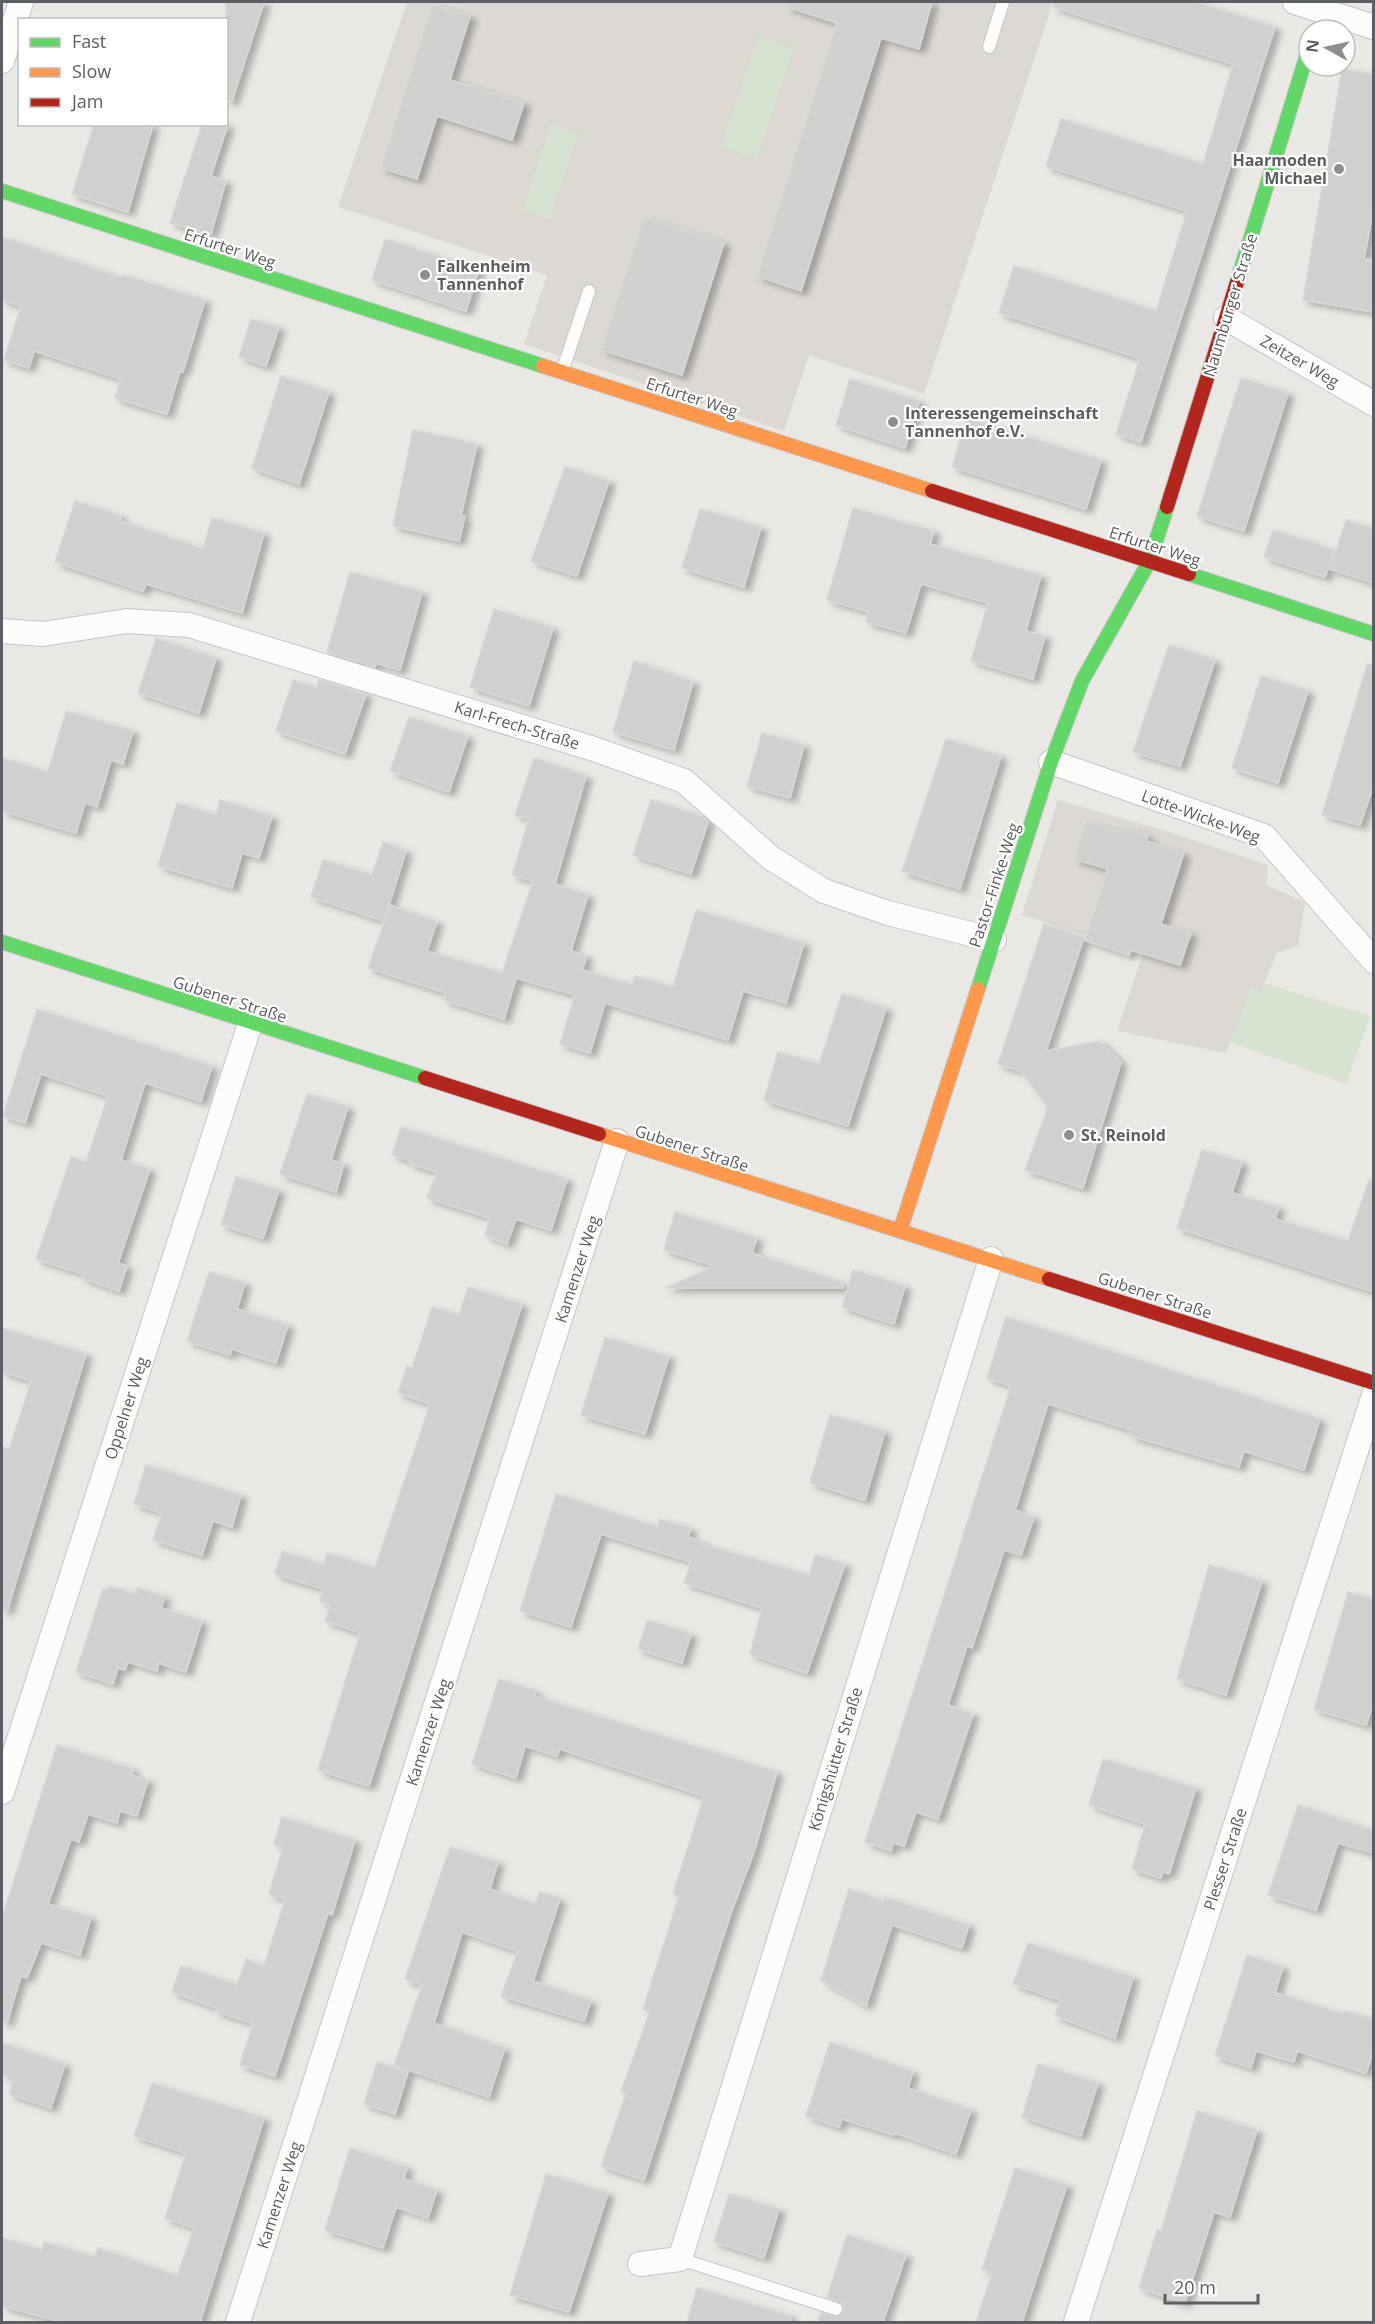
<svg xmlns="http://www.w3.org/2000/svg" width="1375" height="2324" font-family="'Open Sans',sans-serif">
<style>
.education{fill:#dcd8d4}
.green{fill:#d5e4d1}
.building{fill:#d2d0ce;stroke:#d9d7d4;stroke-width:1.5;filter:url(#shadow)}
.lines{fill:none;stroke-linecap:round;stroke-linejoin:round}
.lane-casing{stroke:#c6c5c5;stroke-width:14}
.street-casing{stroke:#c6c5c5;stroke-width:26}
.fast-casing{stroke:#c6c6c6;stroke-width:16}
.slow-casing{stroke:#c6c6c6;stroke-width:16}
.jam-casing{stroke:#c6c6c6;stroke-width:16}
.lane{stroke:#fcfcfb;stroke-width:12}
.street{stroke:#fcfcfb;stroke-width:24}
.fast{stroke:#63d668;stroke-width:14}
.slow{stroke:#ff974d;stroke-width:14}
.jam{stroke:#b3261e;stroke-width:14}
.poi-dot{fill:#8d8e90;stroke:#fff;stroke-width:2}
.labels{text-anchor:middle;stroke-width:4.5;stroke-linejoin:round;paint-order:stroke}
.poi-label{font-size:16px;font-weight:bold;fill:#5b5e62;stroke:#fff;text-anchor:start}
.street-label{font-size:16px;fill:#5b5e62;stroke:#fff}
</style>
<defs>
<filter id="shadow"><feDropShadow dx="6" dy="4" stdDeviation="3" flood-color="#0004"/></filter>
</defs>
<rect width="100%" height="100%" fill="#eae8e4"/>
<!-- education -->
<g class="education">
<polygon points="407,2 1053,2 924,394 809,355 784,431 524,344 547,275 338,207"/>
<polygon points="1058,800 1170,832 1268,865 1266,885 1305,902 1298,946 1277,953 1261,991 1252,988 1226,1053 1117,1031 1143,954 1131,950 1129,955 1085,940 1085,935 1082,934 1022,915"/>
</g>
<!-- green -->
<g class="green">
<polygon points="758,37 793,49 757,159 721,147"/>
<polygon points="551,124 578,133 549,219 523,210"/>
<polygon points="1265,983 1370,1016 1346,1084 1230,1042 1252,988 1261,991"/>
</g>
<!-- building -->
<g class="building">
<polygon points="226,2 264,2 232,101 226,100"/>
<polygon points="787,2 932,2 919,49 881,38 801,291 757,276 837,23 787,7"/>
<polygon points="1054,2 1195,2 1275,27 1141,442 1116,434 1140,358 999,313 1014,266 1156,311 1187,211 1046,166 1061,119 1203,164 1233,64 1053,7"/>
<polygon points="432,5 470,16 450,80 524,103 512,140 437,116 417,179 381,168"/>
<polygon points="1342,69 1374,74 1374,205 1364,259 1374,260 1374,312 1303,300"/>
<polygon points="94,124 153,124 128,212 72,194"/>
<polygon points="202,124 228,124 211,176 226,181 211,234 170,223"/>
<polygon points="644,217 724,243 682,375 601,350"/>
<polygon points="2,237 122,278 123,275 205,300 183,372 180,371 167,414 115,398 121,379 34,351 29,368 4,360 21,306 2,300"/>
<polygon points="385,239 479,270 466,311 372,280"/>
<polygon points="251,319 279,327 266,366 239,357"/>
<polygon points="281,376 329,392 299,484 252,468"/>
<polygon points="1241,378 1288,393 1244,531 1197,516"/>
<polygon points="850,379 919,401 905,448 836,425"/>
<polygon points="966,418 1101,460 1086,509 952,467"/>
<polygon points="413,430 477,444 461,516 465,516 459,541 393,526"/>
<polygon points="565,467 609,481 577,576 531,561"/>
<polygon points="75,501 121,516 120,521 203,549 212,518 264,533 242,613 146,584 143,591 55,562"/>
<polygon points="853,508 934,531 930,544 1041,575 1026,631 1045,636 1033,679 971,661 988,603 921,584 906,633 866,622 869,612 827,600"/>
<polygon points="700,509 761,527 744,587 682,568"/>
<polygon points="1346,520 1374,529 1374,583 1330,569"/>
<polygon points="1273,530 1334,550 1325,577 1264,557"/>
<polygon points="350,572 422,592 400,670 376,663 375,667 327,652"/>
<polygon points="494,609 553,628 529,706 470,687"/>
<polygon points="156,638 216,658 199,713 138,693"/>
<polygon points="1169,645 1215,660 1180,766 1133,752"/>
<polygon points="634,661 693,682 674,750 613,732"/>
<polygon points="1367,664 1374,665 1374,784 1360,825 1322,815"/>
<polygon points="1261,676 1308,691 1278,783 1232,768"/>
<polygon points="293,680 317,688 319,680 366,694 345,754 276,731"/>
<polygon points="66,711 133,731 123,764 111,760 97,807 85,803 76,833 2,811 2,758 48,772"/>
<polygon points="409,717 468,736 449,792 390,771"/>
<polygon points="762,733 804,745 790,798 747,786"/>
<polygon points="946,739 1001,756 960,889 902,871"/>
<polygon points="534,758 586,776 555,884 588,895 571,951 587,956 582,970 632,985 635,976 673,987 696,910 804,943 786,1003 743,991 728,1040 605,1003 590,1053 560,1044 575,995 516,978 504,1019 443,1000 446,993 368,968 390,905 437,922 427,951 502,973 533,881 512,875 529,819 515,815"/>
<polygon points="220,800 272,816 259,858 242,853 232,888 158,866 177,803 216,815"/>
<polygon points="651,800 703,817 708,822 691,874 633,855"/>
<polygon points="1086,821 1120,832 1121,827 1148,836 1146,841 1184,853 1161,924 1191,933 1180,965 1131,950 1129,955 1085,940 1108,869 1074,859"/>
<polygon points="383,842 406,851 384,921 311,897 323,860 372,875"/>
<polygon points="1044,924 1084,937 1046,1051 1099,1041 1121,1062 1083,1188 1025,1170 1048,1107 1021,1071 998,1064"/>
<polygon points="842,994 886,1008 848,1126 764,1100 778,1052 819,1064"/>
<polygon points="37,1009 212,1066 201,1101 145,1083 121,1160 150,1169 118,1263 127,1266 119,1291 82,1278 83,1274 36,1259 71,1157 86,1162 108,1096 41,1074 25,1123 3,1116"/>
<polygon points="307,1094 348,1107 331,1160 344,1164 336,1192 280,1174"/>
<polygon points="401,1127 567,1179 551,1230 516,1219 507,1244 485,1235 490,1218 427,1198 437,1172 410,1164 411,1161 392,1155"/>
<polygon points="1202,1150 1242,1162 1232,1193 1279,1207 1275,1219 1348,1241 1369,1179 1374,1180 1374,1292 1177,1228"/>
<polygon points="236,1177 279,1190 263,1238 221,1225"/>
<polygon points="675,1212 757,1238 752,1253 844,1283 843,1288 665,1288 715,1266 664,1250"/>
<polygon points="853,1270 905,1286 894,1324 842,1307"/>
<polygon points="209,1272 245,1283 237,1309 288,1325 276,1363 232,1349 230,1355 187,1341"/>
<polygon points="468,1287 522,1304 369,1786 318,1770 360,1633 325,1621 330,1605 320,1601 323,1589 275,1574 282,1551 324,1565 327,1553 375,1568 430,1404 398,1393 407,1366 412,1368 432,1307 459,1315"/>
<polygon points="1006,1317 1320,1419 1304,1470 1244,1451 1239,1467 1131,1436 1132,1430 1048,1404 1015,1510 1034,1517 1021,1555 1004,1550 972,1648 967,1646 948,1705 973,1714 938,1819 916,1812 904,1846 893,1843 891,1851 865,1842 1011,1386 987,1378"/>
<polygon points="2,1328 86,1354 7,1611 2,1610 2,1447 9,1450 31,1381 2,1372"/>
<polygon points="605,1337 669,1356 645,1434 581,1415"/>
<polygon points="830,1415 885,1431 865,1500 810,1483"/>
<polygon points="146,1465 241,1495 232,1527 213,1521 202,1555 153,1540 162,1513 134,1504"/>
<polygon points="556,1494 657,1527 659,1519 691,1528 688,1537 703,1542 702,1544 809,1575 815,1555 845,1564 807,1673 750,1654 762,1608 684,1583 691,1562 601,1534 571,1627 520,1611"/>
<polygon points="1209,1565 1262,1581 1226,1695 1177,1679"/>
<polygon points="109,1586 136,1594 137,1588 165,1597 161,1608 202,1621 186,1672 159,1663 157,1671 128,1662 125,1670 118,1668 113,1684 76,1672 103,1588 108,1590"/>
<polygon points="1348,1592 1374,1599 1374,1702 1366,1725 1314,1709"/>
<polygon points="647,1620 691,1634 682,1663 638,1649"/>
<polygon points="499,1679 536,1691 534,1696 777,1772 754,1852 731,1913 644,2180 601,2166 626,2093 621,2092 650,2011 643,2009 679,1896 673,1894 704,1796 560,1749 557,1756 525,1746 516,1778 472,1764"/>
<polygon points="57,1745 133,1769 131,1775 148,1780 137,1816 120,1811 117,1823 88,1814 79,1842 71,1839 48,1904 91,1917 80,1955 41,1943 27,1978 21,1976 7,2022 2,2021 2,1917"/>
<polygon points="1103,1759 1196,1788 1169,1874 1163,1872 1161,1878 1132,1869 1145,1824 1089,1805"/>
<polygon points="1298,1805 1374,1831 1374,1853 1338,1843 1316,1910 1268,1895"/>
<polygon points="282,1817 355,1840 332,1915 328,1913 275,2076 240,2065 253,2023 216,2012 217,2008 172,1992 181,1966 237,1985 246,1959 264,1966 285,1899 269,1894 283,1847 274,1844"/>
<polygon points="450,1847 498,1862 490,1889 535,1904 540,1892 560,1899 533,1981 591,2001 584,2021 501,1996 518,1951 462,1932 434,2023 505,2048 489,2097 394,2065 422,1985 405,1979"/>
<polygon points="849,1889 884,1901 885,1897 969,1925 962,1948 892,1925 866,2006 821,1980"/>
<polygon points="1028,1943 1133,1977 1115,2038 1055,2016 1060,2000 1013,1984"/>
<polygon points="1247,1955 1283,1967 1275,1993 1344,2014 1345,2011 1374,2019 1374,2049 1366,2073 1297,2051 1294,2062 1256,2051 1251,2068 1215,2056"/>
<polygon points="830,2042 913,2072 908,2088 971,2110 956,2154 895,2133 894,2135 842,2119 839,2127 806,2116"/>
<polygon points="2,2043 65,2064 51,2108 9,2094 14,2078 2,2074"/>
<polygon points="377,2062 408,2072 395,2114 364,2104"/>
<polygon points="1038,2064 1098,2083 1081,2136 1022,2117"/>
<polygon points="152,2083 264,2118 200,2322 61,2322 2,2306 2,2238 42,2250 44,2242 95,2257 98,2248 177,2276 194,2228 165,2218 186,2153 134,2136"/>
<polygon points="1197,2111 1257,2130 1230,2217 1214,2212 1185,2303 1139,2288 1157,2230 1161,2231"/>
<polygon points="350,2148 407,2167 404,2179 437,2190 428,2218 396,2207 383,2248 325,2230"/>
<polygon points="1015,2168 1067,2185 1022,2322 976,2322 992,2273 982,2269"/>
<polygon points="546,2174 608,2193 569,2312 510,2295"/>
<polygon points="729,2194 779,2209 764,2258 714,2242"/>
<polygon points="847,2235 906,2255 883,2322 818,2322 821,2313 837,2317 844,2312 842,2303 827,2297"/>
<polygon points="697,2288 791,2316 790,2322 687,2322"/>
</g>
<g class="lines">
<!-- lane casing -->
<g class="lane-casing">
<g id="lane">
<polyline points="989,47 1003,2"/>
<polyline points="562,372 589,291"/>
<polyline points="680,2259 836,2309"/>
</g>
</g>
<!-- street casing -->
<g class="street-casing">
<g id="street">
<polyline points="1295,2 1374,27"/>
<polyline points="2,61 21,2"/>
<polyline points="1226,318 1374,404"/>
<polyline points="2,631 43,634 127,621 189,625 594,749 684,781 771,858 824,891 888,913 994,940"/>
<polyline points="1051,762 1264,836 1374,961"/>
<polyline points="2,1792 250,1024"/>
<polyline points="640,2264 680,2259 991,1259"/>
<polyline points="238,2322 617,1141"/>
<polyline points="1076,2322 1374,1395"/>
</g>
</g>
<!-- fast casing -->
<g class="fast-casing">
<g id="fast">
<polyline points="2,191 543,366"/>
<polyline points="1237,282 1309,48"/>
<polyline points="1189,574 1374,634"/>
<polyline points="2,942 425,1078"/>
<polyline points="978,989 1051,762 1082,681 1149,562 1167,507"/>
</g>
</g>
<!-- slow casing -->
<g class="slow-casing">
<g id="slow">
<polyline points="543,366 932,491"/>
<polyline points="599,1134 1049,1279"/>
<polyline points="900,1231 978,989"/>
</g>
</g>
<!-- jam casing -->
<g class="jam-casing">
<g id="jam">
<polyline points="932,491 1189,574"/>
<polyline points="1167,507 1237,282"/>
<polyline points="425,1078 599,1134"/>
<polyline points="1049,1279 1374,1383"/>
</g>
</g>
<!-- lane -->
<use href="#lane" class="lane"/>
<!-- street -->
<use href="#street" class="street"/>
<!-- fast -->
<use href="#fast" class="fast"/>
<!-- slow -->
<use href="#slow" class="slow"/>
<!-- jam -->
<use href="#jam" class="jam"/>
</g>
<!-- markers -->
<g class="poi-dot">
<circle cx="1339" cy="169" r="6"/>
<circle cx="425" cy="275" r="6"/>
<circle cx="893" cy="422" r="6"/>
<circle cx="1069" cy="1135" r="6"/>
</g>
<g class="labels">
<!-- poi labels -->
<g class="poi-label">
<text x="1327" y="166" text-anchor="end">Haarmoden<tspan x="1327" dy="18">Michael</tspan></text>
<text x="437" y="272">Falkenheim<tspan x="437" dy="18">Tannenhof</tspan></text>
<text x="905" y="419">Interessengemeinschaft<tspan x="905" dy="18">Tannenhof e.V.</tspan></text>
<text x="1081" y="1141">St. Reinold</text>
</g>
<!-- street labels -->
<g class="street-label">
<text transform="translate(230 248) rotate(18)" y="6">Erfurter Weg</text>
<text transform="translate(1230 305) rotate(-73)" y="6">Naumburger Straße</text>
<text transform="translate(1300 361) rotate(30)" y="6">Zeitzer Weg</text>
<text transform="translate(692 397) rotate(18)" y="6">Erfurter Weg</text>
<text transform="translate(1155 546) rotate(18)" y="6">Erfurter Weg</text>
<text transform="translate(517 725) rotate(17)" y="6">Karl-Frech-Straße</text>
<text transform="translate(1201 816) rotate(20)" y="6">Lotte-Wicke-Weg</text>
<text transform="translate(994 885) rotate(-72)" y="6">Pastor-Finke-Weg</text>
<text transform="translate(230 999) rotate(18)" y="6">Gubener Straße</text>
<text transform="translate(692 1148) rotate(18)" y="6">Gubener Straße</text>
<text transform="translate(577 1269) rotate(-72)" y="6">Kamenzer Weg</text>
<text transform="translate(1155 1295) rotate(18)" y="6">Gubener Straße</text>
<text transform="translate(126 1408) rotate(-72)" y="6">Oppelner Weg</text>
<text transform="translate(428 1732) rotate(-72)" y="6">Kamenzer Weg</text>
<text transform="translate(835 1759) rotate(-73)" y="6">Königshütter Straße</text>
<text transform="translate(1225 1859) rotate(-72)" y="6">Plesser Straße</text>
<text transform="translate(279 2195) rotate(-72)" y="6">Kamenzer Weg</text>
</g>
</g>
<!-- border -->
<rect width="1375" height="2324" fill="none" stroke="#5b5e62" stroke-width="6"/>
<!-- legend -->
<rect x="18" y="18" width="210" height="108" fill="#ffffff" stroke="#bdbfc0" stroke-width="1.5"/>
<rect x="30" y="38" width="30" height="9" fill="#63d668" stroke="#bdbfc0" stroke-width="1.5"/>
<text x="72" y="48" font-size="18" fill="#5b5e62">Fast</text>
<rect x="30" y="68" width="30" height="9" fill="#ff974d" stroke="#bdbfc0" stroke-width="1.5"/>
<text x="72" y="78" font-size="18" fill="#5b5e62">Slow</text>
<rect x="30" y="98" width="30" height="9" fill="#b3261e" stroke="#bdbfc0" stroke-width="1.5"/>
<text x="72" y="108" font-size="18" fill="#5b5e62">Jam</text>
<!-- north arrow -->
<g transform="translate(1327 48) rotate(278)"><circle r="28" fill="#ffffff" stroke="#bdbfc0" stroke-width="1.5"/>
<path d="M0-4.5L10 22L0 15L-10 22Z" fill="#8d8e90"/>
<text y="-9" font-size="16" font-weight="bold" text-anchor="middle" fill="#5b5e62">N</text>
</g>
<!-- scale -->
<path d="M1165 2294v9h93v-9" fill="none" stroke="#5b5e62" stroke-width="3"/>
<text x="1174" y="2294" font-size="18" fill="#5b5e62" stroke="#ffffff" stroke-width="4.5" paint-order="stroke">20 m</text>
</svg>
